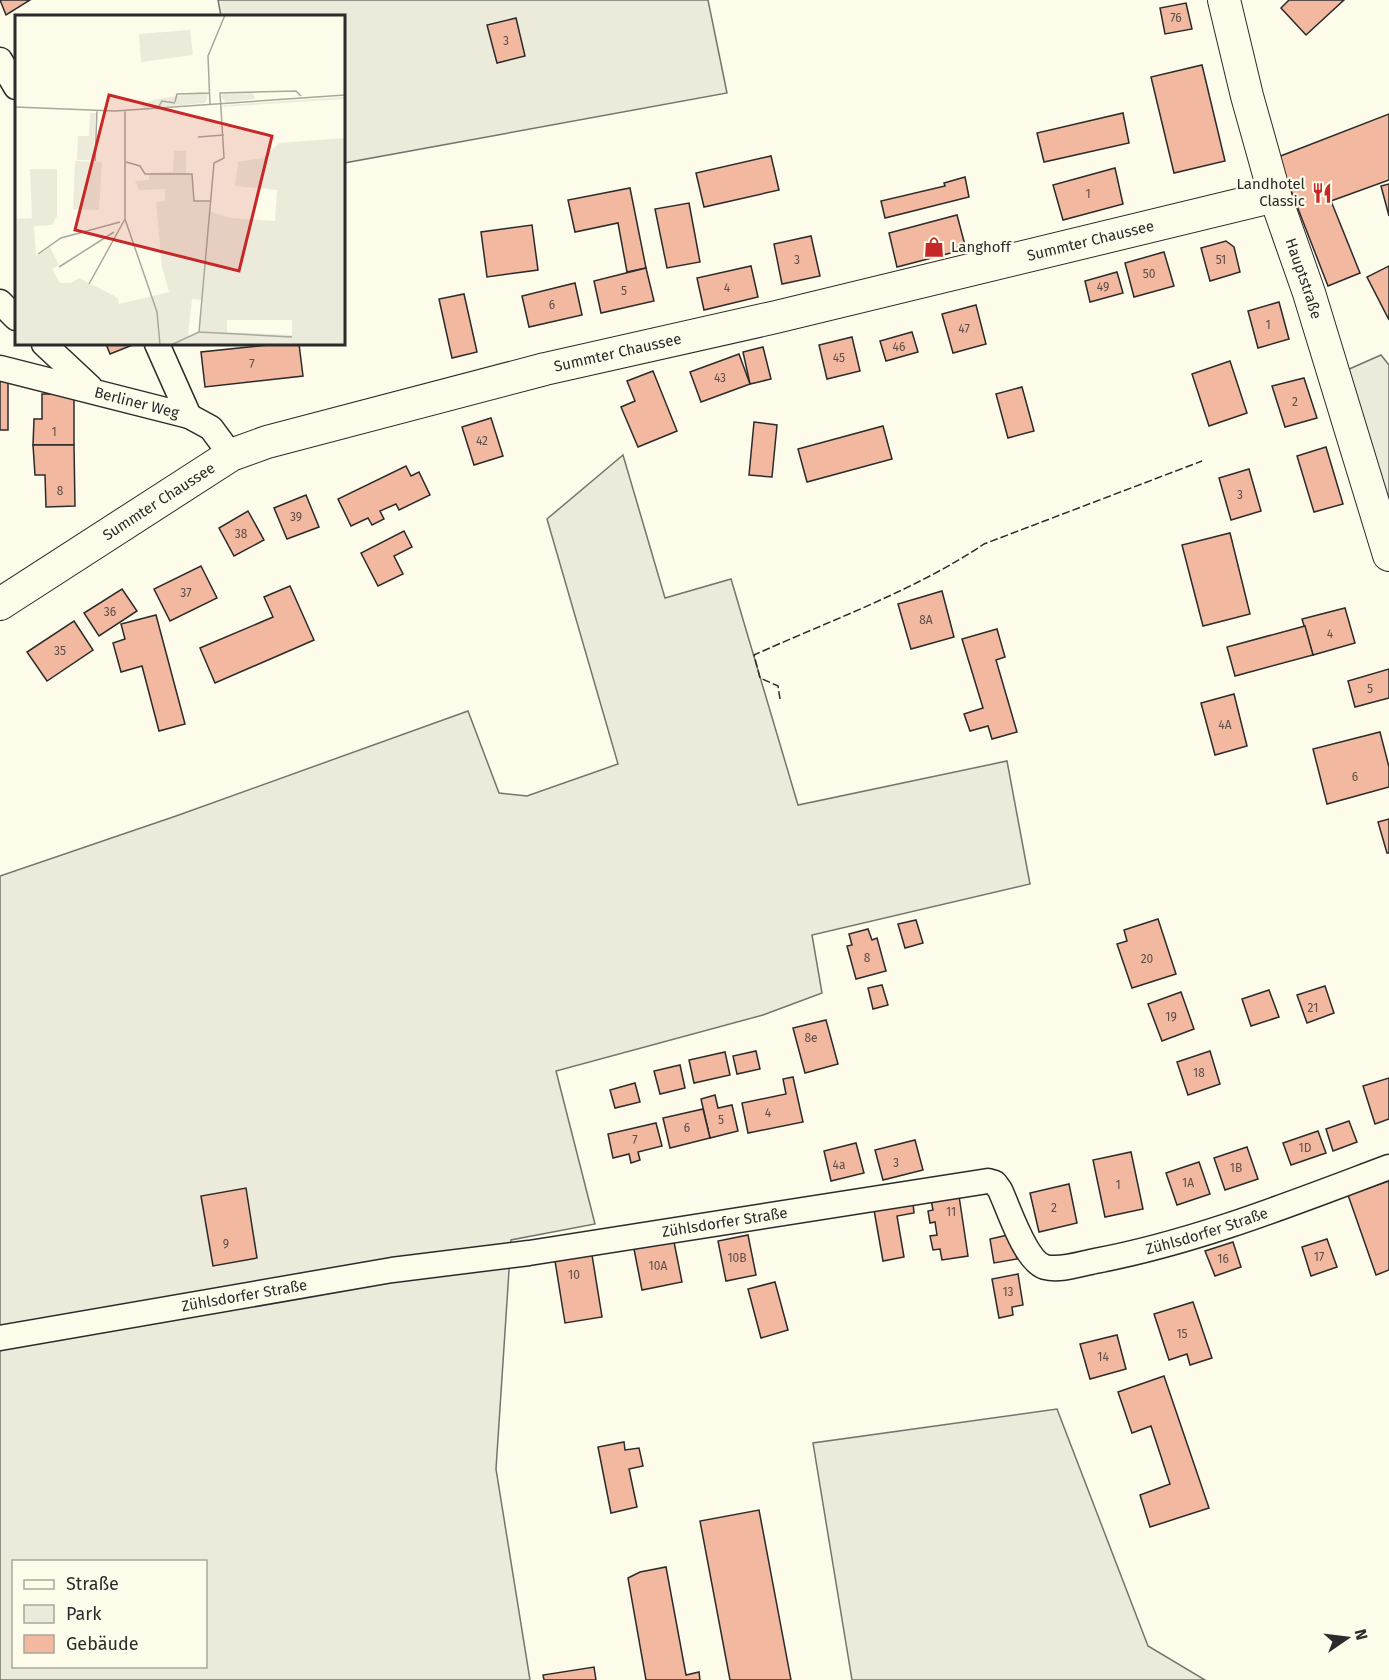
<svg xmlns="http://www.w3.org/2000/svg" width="1389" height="1680" font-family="'Fira Sans',sans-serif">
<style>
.green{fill:#ecebdb;stroke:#74746e;stroke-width:1.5;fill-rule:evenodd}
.building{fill:#f2b8a0;stroke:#2b2b2b;stroke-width:1.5}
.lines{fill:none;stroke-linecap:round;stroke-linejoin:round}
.minor-casing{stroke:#2b2b2b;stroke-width:27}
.major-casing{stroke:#2b2b2b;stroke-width:34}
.minor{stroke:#fdfbea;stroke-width:24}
.major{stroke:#fdfbea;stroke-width:32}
.fence{stroke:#2b2b2b;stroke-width:1.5;stroke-dasharray:8 3;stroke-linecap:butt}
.labels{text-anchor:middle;stroke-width:4.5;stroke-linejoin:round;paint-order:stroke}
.number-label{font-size:12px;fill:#5d4e48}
.poi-label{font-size:15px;fill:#2b2b2b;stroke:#fdfbea;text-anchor:end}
.street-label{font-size:15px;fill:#2b2b2b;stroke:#fdfbea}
.inset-road{fill:none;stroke:#a9a89e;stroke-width:1.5}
.view{fill:#c62828;fill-opacity:0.15;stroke:#c62828;stroke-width:3}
.inset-edge{fill:none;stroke:#2b2b2b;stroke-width:3}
</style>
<rect width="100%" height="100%" fill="#fdfbea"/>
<!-- green -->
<g class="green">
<polygon points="218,0 708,0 727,93 344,163 344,16 221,16"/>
<polygon points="1381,355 1389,365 1389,509 1347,370"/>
<path d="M623 455 665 598 731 579 798 805 1007 761 1030 884 812 935 822 993 763 1015 556 1071 595 1224 511 1240 496 1469 530 1680H0V876L176 816 468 711 499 793 527 796 618 764 547 519ZM14 1562H206V1666H14Z"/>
<polygon points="1057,1409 1148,1646 1205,1680 852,1680 813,1443"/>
</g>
<!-- building -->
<g class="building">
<polygon points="0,0 30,0 6,15"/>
<polygon points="1289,0 1344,0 1306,35 1281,8"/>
<polygon points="1186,3 1192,29 1165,34 1160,8"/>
<polygon points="516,18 525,56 497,63 487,25"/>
<polygon points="1202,65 1225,161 1174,173 1151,77"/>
<polygon points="1123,113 1129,143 1044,162 1037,133"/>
<polygon points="1389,114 1389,180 1331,201 1360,273 1328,286 1278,157"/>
<polygon points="771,156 779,190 704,207 696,173"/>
<polygon points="1115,168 1123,204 1063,220 1053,185"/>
<polygon points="965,177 969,197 885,218 881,201 945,186 944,183"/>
<polygon points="1389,184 1389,216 1381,186"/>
<polygon points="630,188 646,268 627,272 618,223 575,232 568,200"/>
<polygon points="689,203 700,262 667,268 655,209"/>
<polygon points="957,215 966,249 897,267 889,233"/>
<polygon points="532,225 538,270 487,277 481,232"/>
<polygon points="811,236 820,276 782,284 774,244"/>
<polygon points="1226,241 1234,247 1240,272 1210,281 1201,248"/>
<polygon points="1164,252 1174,286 1134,297 1125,263"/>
<polygon points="751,266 758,297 704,310 697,278"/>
<polygon points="1389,266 1389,320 1367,277"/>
<polygon points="646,268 654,301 601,313 594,281"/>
<polygon points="1117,272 1123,293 1090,302 1085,281"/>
<polygon points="575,283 582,315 529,327 522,296"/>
<polygon points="464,294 477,352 452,358 439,299"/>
<polygon points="1279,302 1289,339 1258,348 1248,311"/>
<polygon points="976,305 986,344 953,353 942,314"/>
<polygon points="912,332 918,352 886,361 880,341"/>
<polygon points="852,337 860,371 827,379 819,345"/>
<polygon points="106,344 135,344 110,354"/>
<polygon points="278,344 299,344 303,376 205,387 201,352"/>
<polygon points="763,347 771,379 750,384 743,352"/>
<polygon points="739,354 750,384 701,402 690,372"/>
<polygon points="1230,361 1247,413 1209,426 1192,374"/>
<polygon points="653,371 677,431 638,447 621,407 635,401 627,381"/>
<polygon points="0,378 8,380 8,430 0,430"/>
<polygon points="1304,378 1317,418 1285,427 1272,386"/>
<polygon points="1022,387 1034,431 1008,438 996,394"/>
<polygon points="42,394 74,394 74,445 33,445 34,419 42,419"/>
<polygon points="491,418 503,456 474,465 462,427"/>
<polygon points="754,422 777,425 772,477 749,475"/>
<polygon points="883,426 892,459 807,482 798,449"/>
<polygon points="33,445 74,445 75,506 46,507 45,475 35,475"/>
<polygon points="1326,447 1343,504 1314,512 1297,456"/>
<polygon points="406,466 411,476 419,472 430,495 399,510 396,504 380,511 384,519 372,525 368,518 351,526 338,499"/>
<polygon points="1249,469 1261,511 1231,520 1219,478"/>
<polygon points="306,495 319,527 287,539 274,508"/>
<polygon points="248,511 264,540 234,556 219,528"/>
<polygon points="404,531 412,547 394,556 403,574 378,586 361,553"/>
<polygon points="1230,533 1250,614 1203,626 1182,545"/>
<polygon points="201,566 217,598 170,621 154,589"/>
<polygon points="290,586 314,640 215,683 200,648 273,617 264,597"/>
<polygon points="122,589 137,611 99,636 84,613"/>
<polygon points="942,591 954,637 911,649 898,604"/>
<polygon points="1345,608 1355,643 1313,655 1302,619"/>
<polygon points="156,615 185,724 159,731 142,666 121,672 113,643 125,639 121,624"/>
<polygon points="74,621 93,650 47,681 27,652"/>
<polygon points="1305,626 1313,655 1235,676 1227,647"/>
<polygon points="997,629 1005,657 996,660 1017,732 992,739 988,726 970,731 964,714 983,708 962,639"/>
<polygon points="1389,669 1389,698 1355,707 1348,681"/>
<polygon points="1234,694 1247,746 1215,755 1201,703"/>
<polygon points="1380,732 1389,767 1389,787 1327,804 1313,749"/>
<polygon points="1389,819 1389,853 1387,853 1378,822"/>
<polygon points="1158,919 1176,974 1132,988 1117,944 1127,941 1124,930"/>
<polygon points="916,920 923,943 905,948 898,924"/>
<polygon points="868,929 872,940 877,938 886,971 856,979 847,946 852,945 849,934"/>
<polygon points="882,985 888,1005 873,1009 868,988"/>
<polygon points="1325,986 1334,1013 1307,1023 1297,995"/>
<polygon points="1269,990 1279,1017 1251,1026 1242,999"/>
<polygon points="1181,992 1194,1029 1162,1041 1148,1004"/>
<polygon points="826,1020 838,1064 805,1073 793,1028"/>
<polygon points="756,1051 760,1069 737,1074 733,1056"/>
<polygon points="1210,1051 1220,1084 1188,1095 1177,1062"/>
<polygon points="725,1052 730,1075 694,1083 689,1060"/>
<polygon points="680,1065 685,1088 660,1094 654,1071"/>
<polygon points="793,1077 803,1122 748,1133 742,1103 786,1094 783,1079"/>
<polygon points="1389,1078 1389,1119 1375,1124 1363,1086"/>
<polygon points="635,1083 640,1102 615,1108 610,1090"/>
<polygon points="715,1095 718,1108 732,1105 738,1131 710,1138 701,1099"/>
<polygon points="703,1109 710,1138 670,1148 663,1118"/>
<polygon points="1349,1121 1357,1142 1333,1151 1326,1129"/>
<polygon points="656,1123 662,1146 638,1152 640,1160 631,1163 629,1154 613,1158 608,1134"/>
<polygon points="1318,1131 1326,1153 1291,1165 1283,1143"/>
<polygon points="915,1140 923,1170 883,1180 875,1150"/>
<polygon points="856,1143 864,1173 831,1181 824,1151"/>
<polygon points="1247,1147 1258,1179 1225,1190 1214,1158"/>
<polygon points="1131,1152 1143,1209 1105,1217 1093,1160"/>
<polygon points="1199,1162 1210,1194 1177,1205 1166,1173"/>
<polygon points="1389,1181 1389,1270 1376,1275 1348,1195"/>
<polygon points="1069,1184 1077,1223 1039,1232 1030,1193"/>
<polygon points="246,1188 257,1258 213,1266 201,1196"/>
<polygon points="959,1196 968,1256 942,1260 940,1249 933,1250 930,1236 937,1235 935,1222 930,1223 928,1211 933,1210 931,1200"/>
<polygon points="913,1203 914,1213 897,1216 904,1257 883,1261 874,1210"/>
<polygon points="1012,1234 1017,1259 994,1263 990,1239"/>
<polygon points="748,1235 756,1275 726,1281 718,1241"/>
<polygon points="1327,1239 1337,1267 1311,1276 1302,1247"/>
<polygon points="674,1242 682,1282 642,1290 634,1249"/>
<polygon points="1233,1242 1241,1267 1215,1276 1205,1251"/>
<polygon points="592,1255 602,1317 565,1323 555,1261"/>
<polygon points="1018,1274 1023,1305 1012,1307 1013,1315 999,1318 992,1279"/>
<polygon points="775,1282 788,1330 761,1338 748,1289"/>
<polygon points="1193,1302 1212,1358 1190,1365 1187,1354 1169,1360 1154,1314"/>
<polygon points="1117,1335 1126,1369 1090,1379 1080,1344"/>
<polygon points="1164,1376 1209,1508 1150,1527 1140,1495 1170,1484 1151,1426 1132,1433 1118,1392"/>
<polygon points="624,1442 625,1450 639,1448 643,1466 629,1469 637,1507 611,1513 598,1447"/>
<polygon points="759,1510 791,1680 730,1680 700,1521"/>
<polygon points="666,1567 686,1675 699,1672 700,1680 646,1680 628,1578 640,1572"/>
<polygon points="594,1667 596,1680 544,1680 543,1675"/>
</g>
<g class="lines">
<!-- minor casing -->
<g class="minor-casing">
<g id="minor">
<polyline points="0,60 16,87"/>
<polyline points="0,302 16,318"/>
<polyline points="44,344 90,387"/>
<polyline points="157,344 189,416"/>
<path id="s1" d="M0 368 189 416 211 428 231 455"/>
<path id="s2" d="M0 1338 392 1270 529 1253 988 1181 995 1183 1000 1190C1009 1209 1025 1261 1045 1267 1060 1271 1080 1264 1095 1261 1196 1242 1293 1203 1389 1167"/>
</g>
</g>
<!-- major casing -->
<g class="major-casing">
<g id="major">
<path id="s3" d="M1224 0 1247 96 1275 196 1309 293 1389 555"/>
<path id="s4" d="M0 604 231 455 267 442 545 369 776 317 1275 196"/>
</g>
</g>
<!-- minor -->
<use href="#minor" class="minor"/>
<!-- major -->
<use href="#major" class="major"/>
<!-- fence -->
<path class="fence" d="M780 699 778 686 760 678 754 655C829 621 916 590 984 544L1202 461"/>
</g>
<!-- icons -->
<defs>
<g id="restaurant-bare" transform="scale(1.62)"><path d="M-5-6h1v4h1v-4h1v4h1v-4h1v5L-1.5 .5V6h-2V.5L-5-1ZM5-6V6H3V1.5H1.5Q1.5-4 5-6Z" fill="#c62828" stroke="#fdfbea" stroke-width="2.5" paint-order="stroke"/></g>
<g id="shop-bare" transform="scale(1.62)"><path d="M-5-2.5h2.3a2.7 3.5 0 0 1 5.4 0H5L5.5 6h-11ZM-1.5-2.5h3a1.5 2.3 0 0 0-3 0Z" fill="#c62828" stroke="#fdfbea" stroke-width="2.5" paint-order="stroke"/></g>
</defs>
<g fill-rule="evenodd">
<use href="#restaurant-bare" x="1322" y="193"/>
<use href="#shop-bare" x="934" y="247"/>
</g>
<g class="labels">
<!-- number labels -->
<g class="number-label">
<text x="1176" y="22">76</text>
<text x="506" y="45">3</text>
<text x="1088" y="198">1</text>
<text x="797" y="264">3</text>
<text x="1221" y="264">51</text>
<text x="1149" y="278">50</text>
<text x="1103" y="291">49</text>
<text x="727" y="292">4</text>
<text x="624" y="295">5</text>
<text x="552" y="309">6</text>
<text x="1268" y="329">1</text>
<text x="964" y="333">47</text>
<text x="899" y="351">46</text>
<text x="839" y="362">45</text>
<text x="252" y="368">7</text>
<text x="720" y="382">43</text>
<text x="1295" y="406">2</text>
<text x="54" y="436">1</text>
<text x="482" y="445">42</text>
<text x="60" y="495">8</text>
<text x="1240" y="499">3</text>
<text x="296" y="521">39</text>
<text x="241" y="538">38</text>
<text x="186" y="597">37</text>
<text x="110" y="616">36</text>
<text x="926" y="624">8A</text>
<text x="1330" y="638">4</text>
<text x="60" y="655">35</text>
<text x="1370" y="693">5</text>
<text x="1225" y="729">4A</text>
<text x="1355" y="781">6</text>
<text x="867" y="962">8</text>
<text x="1147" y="963">20</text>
<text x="1313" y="1012">21</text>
<text x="1171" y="1021">19</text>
<text x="811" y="1042">8e</text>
<text x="1199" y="1077">18</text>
<text x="768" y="1117">4</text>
<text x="721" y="1124">5</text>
<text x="687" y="1132">6</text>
<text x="635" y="1144">7</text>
<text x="1305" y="1152">1D</text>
<text x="896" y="1167">3</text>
<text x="839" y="1169">4a</text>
<text x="1236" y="1172">1B</text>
<text x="1188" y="1187">1A</text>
<text x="1118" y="1189">1</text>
<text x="1054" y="1212">2</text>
<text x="951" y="1216">11</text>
<text x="226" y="1248">9</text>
<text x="1319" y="1261">17</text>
<text x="737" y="1262">10B</text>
<text x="1223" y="1263">16</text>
<text x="658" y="1270">10A</text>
<text x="574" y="1279">10</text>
<text x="1008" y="1296">13</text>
<text x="1182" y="1338">15</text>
<text x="1103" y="1361">14</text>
</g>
<!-- poi labels -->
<g class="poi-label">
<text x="1305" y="189">Landhotel<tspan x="1305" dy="17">Classic</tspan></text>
<text x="951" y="252" text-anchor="start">Langhoff</text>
</g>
<!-- street labels -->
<g class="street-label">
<text dy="5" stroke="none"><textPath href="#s4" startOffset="1161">Summter Chaussee</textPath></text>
<text dy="5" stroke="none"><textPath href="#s3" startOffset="290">Hauptstraße</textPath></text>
<text dy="5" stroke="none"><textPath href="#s4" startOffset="675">Summter Chaussee</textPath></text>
<text dy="5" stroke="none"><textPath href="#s1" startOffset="141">Berliner Weg</textPath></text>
<text dy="5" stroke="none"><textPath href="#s4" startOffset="189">Summter Chaussee</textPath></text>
<text dy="5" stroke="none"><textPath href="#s2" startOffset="734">Zühlsdorfer Straße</textPath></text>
<text dy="5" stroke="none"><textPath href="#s2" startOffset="1274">Zühlsdorfer Straße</textPath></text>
<text dy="5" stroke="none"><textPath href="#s2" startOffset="248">Zühlsdorfer Straße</textPath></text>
</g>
</g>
<!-- overview -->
<g transform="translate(15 15)">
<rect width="330" height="330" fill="#fdfbea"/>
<path d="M175 15 178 40 126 47 124 19ZM185 77 193 80 190 88 129 93 128 90 138 85ZM238 78 240 84 211 87 206 82 208 79ZM330 82V84L206 92 210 90ZM75 98H81L78 145H62L63 121H74ZM330 123V330H0V204L17 203 15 154H42V201L37 210 19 211 21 241 35 232 44 250 37 254 45 268H56L64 263 103 283 104 289 154 277 147 252 141 187 150 186V174L124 175 120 166 134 165V158L158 157 159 136H171V159H177L178 185 194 187V196L215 203 260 206 262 175 220 171 223 147 248 143 264 128ZM177 284 187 285 184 316 173 321ZM212 305H277V320L212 317ZM60 146 87 147 84 195 58 194Z" fill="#ecebdb" fill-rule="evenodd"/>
<path class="inset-road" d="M160 87 162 79 195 78M195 90 193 41 210 0M0 92 100 96 330 80M143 93 147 86 160 88M110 96V204L142 297 145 330M183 122 209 120M80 146 82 96M111 147 125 151 130 159H177L179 186H196M23 239 46 223 105 207M44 252 99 217M74 269 110 204M184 317 199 148 209 143 205 78 281 76 286 81M156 330 184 317 277 322"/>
<path class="view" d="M94 80 257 121 224 256 60 215Z"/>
<rect width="330" height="330" class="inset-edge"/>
</g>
<!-- legend -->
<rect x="12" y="1560" width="195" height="108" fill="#fdfbea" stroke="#a9a89e" stroke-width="1.5"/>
<rect x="24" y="1580" width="30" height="9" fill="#fdfbea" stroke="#a9a89e" stroke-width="1.5"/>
<text x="66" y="1590" font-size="18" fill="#2b2b2b">Straße</text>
<rect x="24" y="1605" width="30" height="18" fill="#ecebdb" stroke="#a9a89e" stroke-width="1.5"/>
<text x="66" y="1620" font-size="18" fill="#2b2b2b">Park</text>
<rect x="24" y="1635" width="30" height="18" fill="#f2b8a0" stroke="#a9a89e" stroke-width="1.5"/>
<text x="66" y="1650" font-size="18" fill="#2b2b2b">Gebäude</text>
<!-- north arrow -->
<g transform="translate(1347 1638) rotate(76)" stroke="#fdfbea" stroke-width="4.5" paint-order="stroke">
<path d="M0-4.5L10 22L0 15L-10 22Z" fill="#2b2b2b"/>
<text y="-9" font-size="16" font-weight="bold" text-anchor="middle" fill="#2b2b2b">N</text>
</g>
</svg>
